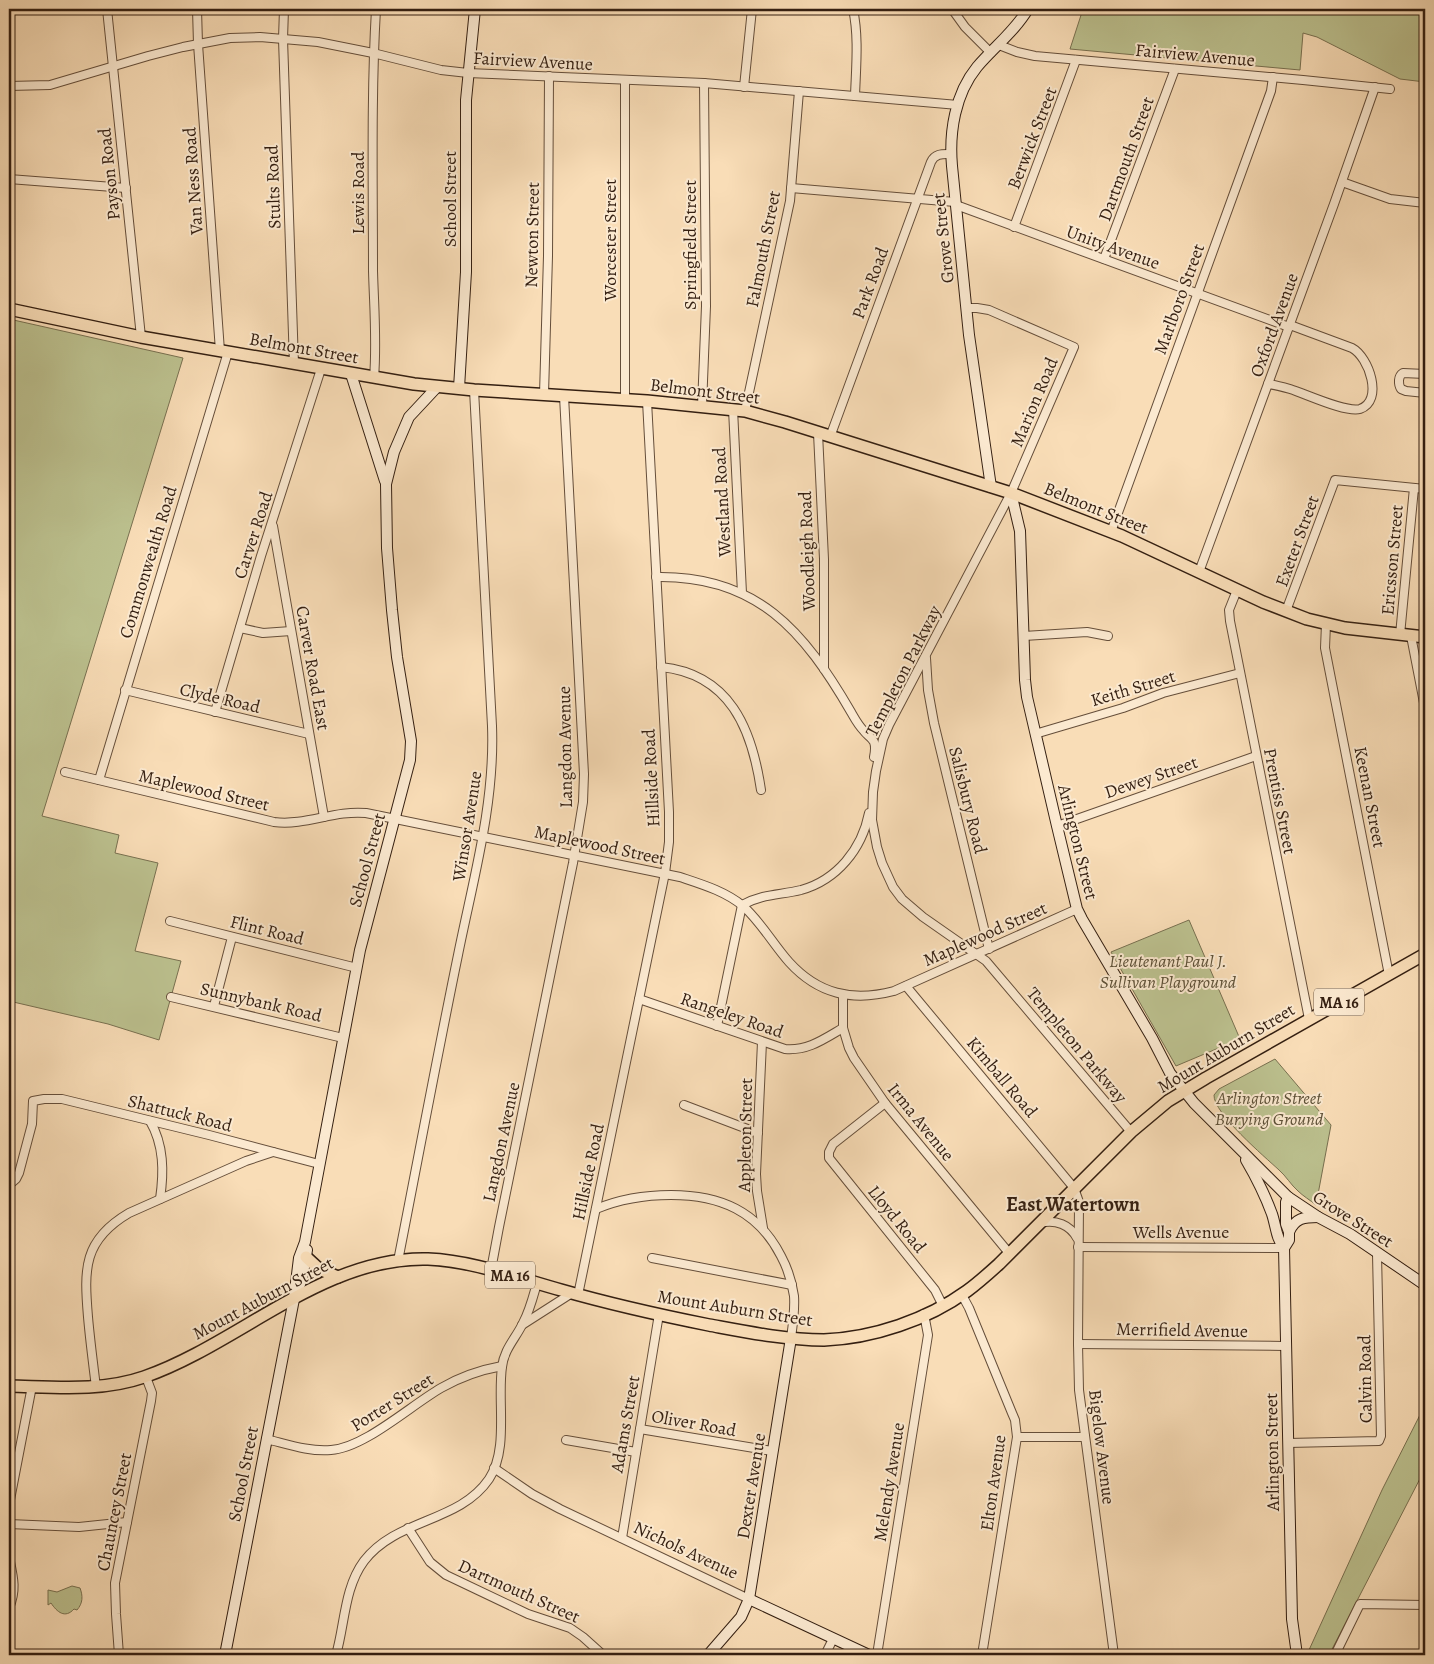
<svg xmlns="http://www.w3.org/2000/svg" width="1434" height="1664" font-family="Alegreya,serif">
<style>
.green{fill:#bcc18f;stroke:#787050}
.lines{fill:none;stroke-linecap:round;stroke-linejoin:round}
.street-casing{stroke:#654e3a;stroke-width:10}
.secondary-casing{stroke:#341f11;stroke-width:12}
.primary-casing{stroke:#341f11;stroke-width:14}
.street{stroke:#fbe9d0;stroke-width:8}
.secondary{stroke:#fbe9d0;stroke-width:10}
.primary{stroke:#f9ddb7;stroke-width:11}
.labels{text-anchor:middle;stroke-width:4;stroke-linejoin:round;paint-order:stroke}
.shield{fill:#fbe9d0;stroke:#705c4a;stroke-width:1}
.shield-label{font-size:16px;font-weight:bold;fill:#341f11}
.street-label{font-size:18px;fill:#341f11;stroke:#fbe9d0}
.park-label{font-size:18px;font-style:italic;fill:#5d5037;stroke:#fbe9d0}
.quarter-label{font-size:20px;font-weight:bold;fill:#341f11;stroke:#fbe9d0}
</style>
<rect width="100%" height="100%" fill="#f9ddb7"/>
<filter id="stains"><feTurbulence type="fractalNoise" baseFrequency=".004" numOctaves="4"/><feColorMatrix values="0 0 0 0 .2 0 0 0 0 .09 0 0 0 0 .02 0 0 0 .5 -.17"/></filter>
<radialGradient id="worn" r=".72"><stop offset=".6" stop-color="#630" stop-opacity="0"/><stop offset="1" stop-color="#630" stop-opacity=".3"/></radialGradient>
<!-- green -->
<g class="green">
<polygon points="1083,9 1425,9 1425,82 1400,79 1317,37 1303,33 1300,70 1070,49"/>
<polygon points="9,319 183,358 42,816 119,835 115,853 158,863 135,951 181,961 159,1040 108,1024 9,1001"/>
<polygon points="1189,920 1240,1039 1176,1066 1111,952"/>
<path d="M1275 1059 1331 1125 1316 1205C1310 1200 1303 1196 1298 1191 1291 1185 1286 1176 1279 1170 1265 1157 1213 1113 1214 1095L1219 1089Z"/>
<polygon points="1425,1405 1425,1469 1329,1655 1308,1655 1309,1650 1382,1490"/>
<path d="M72 1586 80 1588C83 1596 83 1603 77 1610L74 1609C65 1619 57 1612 51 1603L48 1605V1590L57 1592Z"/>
</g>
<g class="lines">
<!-- street casing -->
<g class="street-casing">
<g id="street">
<polyline points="107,9 141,337"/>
<polyline points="197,9 198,44 220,351"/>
<polyline points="284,9 283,39 294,364"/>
<path d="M853 9C859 37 856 67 855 96"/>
<polyline points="952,9 965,27 991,53"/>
<polyline points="999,45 1017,52 1035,56 1303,80 1390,89"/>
<polyline points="625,81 625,399"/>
<polyline points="9,86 50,85 148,56 183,47 230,38 260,37 318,42 373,53 441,70 468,73 704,83 958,105"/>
<polyline points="744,87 752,9"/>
<polyline points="9,179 126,188"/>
<polyline points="1342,182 1390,199 1425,203"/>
<polyline points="791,188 955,202"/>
<polyline points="956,205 1289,327"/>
<polyline points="1014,227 1076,60"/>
<polyline points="1104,259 1175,69"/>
<polyline points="966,308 977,308 989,310 1074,347 1011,493 889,725 883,739 876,771 873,792 872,820 877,847 882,863 893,887 902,899 923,917 986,961 1131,1132"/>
<path d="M1425 374 1403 373C1398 376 1398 384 1401 389L1406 391 1425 393"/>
<path d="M374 378C377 342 374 307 373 271 373 184 371 96 376 9"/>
<path d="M1268 384C1275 385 1283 387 1290 389 1306 394 1346 413 1360 409 1384 401 1369 357 1352 348L1290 325"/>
<polyline points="544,394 548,256 549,76"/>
<polyline points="702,406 706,306 704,83"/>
<polyline points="733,409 742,593"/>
<polyline points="745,411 790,201 799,91"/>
<polyline points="818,433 824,559 824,669"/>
<path d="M830 437 931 162C935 153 943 154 951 154"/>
<polyline points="273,526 324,817"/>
<polyline points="1111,532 1271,91 1273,77"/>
<polyline points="1199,572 1334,204 1375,87"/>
<path d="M656 577C757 575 804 631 851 712 855 719 858 725 864 731 867 735 872 738 874 742 876 747 875 752 874 757"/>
<polyline points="1237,590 1229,610 1230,621 1309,1019"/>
<polyline points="1286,611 1335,480 1425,489"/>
<polyline points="1326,624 1325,648 1389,975"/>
<polyline points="240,628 263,633 291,631"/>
<polyline points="1400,635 1414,488"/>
<polyline points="1024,636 1087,632 1108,636"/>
<polyline points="1411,636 1425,708"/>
<polyline points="926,658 928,690 934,723 989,949"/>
<path d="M661 667C730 674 752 729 761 790"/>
<polyline points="125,690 309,734"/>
<polyline points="215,712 261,556 321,369"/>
<polyline points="1035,734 1123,708 1163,693 1240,673"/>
<path d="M65 772 274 822C306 826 334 810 366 813L680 877C701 884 725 891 743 906 761 922 773 944 789 962 818 994 852 1002 894 991L1077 909"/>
<polyline points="99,780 228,352"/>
<polyline points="1057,826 1256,756"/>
<polyline points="170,921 357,968"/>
<polyline points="906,986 1074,1188 1079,1202 1078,1344 1079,1390 1114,1655"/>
<polyline points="843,995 843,1028 849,1048 854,1058 885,1103 1009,1253"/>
<polyline points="171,997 343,1038"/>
<path d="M639 999 785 1049C808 1051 824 1039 843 1028"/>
<polyline points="214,1006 232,937"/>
<path d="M717 1026 742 905C761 894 781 895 801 890 837 880 862 849 869 813"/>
<polyline points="762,1042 756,1174 757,1191 763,1228"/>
<polyline points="885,1103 833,1144 829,1152 829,1158 935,1290 943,1306"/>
<polyline points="684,1105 758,1133"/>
<path d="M150 1121C164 1145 164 1172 160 1199"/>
<polyline points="9,1185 16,1179 19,1173 32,1124 33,1101 44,1099 62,1099 209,1135 319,1164"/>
<path d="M596 1209C620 1199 645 1195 671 1195 720 1195 758 1211 781 1256 788 1269 792 1282 794 1296 795 1310 793 1324 791 1338"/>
<path d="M1040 1223C1056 1219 1070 1225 1077 1238"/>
<polyline points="1078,1247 1284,1248"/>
<polyline points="652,1258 792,1285"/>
<path d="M398 1261C418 1159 437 1057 458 955 473 880 495 804 492 726L474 390"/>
<polyline points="491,1270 499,1227 573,863 583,802 584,774 564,396"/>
<polyline points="578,1295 665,873 669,842 669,812 647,401"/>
<polyline points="962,1295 969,1308 1012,1413 1015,1420 1017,1437 982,1655"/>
<polyline points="522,1325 572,1293"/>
<polyline points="1078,1344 1285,1346"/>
<path d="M96 1387C93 1363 90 1340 88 1317 84 1269 83 1240 129 1213L246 1161 273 1152"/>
<polyline points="640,1429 772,1451"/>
<polyline points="1017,1437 1085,1437"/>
<path d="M266 1439C287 1444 309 1452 331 1450 364 1448 410 1406 441 1388 460 1377 480 1370 502 1366"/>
<polyline points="566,1440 636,1452"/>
<polyline points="1288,1443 1379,1441 1381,1436 1377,1254"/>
<polyline points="494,1468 532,1494 560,1509 749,1599"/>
<polyline points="9,1505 32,1386"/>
<polyline points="9,1524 79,1527 127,1522"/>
<polyline points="408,1528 430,1562 446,1575 528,1614 570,1628 583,1637 603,1655"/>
<polyline points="622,1538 659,1314"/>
<path d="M9 1557C13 1576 17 1590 9 1608"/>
<polyline points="119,1655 116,1614 115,1583 151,1401 152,1393 146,1377"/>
<path d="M336 1655C345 1624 344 1588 364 1561 397 1518 459 1523 489 1479 509 1449 497 1401 502 1367 504 1349 516 1338 523 1323 530 1310 533 1297 537 1283"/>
<polyline points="825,1655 833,1639"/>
<polyline points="877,1655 928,1335 924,1314"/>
<polyline points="1335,1655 1360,1604 1425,1605"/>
</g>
</g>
<!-- secondary casing -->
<g class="secondary-casing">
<g id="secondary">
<polyline points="351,374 385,481"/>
<polyline points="459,388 466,272 466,100 475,9"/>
<path d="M991 487 969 335 952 166C949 132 955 94 977 67 994 47 1015 31 1028 9"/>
<polyline points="1011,493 1020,531 1025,680 1027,697 1057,826 1077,909 1082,919 1152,1038 1170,1073 1194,1103 1288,1197 1318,1217 1350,1234 1425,1285"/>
<path d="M1246 1160C1256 1177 1265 1195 1272 1214 1276 1226 1276 1238 1284 1248L1292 1619 1297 1655"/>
<path d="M1289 1232C1295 1218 1304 1217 1318 1217"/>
<polyline points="1284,1248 1289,1240 1289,1232 1286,1224 1286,1202 1288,1197"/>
<polyline points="297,1292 302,1279 307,1250"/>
<polyline points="749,1599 869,1655"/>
<polyline points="225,1655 294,1299 299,1258 305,1242 360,950 410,760 411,741 397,657 392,610 387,548 386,484 394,452 409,417 437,387"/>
<polyline points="708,1655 741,1617 749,1599 791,1338"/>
</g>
</g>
<!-- primary casing -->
<g class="primary-casing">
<g id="primary">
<polyline points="9,309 141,337 414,384 474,390 647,401 745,411 785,422 1011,493 1122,536 1263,602 1307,619 1345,628 1425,637"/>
<polyline points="306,1257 319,1269 338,1277"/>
<path d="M9 1386C54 1387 101 1392 144 1377 239 1344 323 1256 428 1259 474 1261 517 1278 561 1290 610 1304 659 1315 709 1325 747 1332 786 1340 824 1340 873 1338 927 1320 967 1291 978 1283 988 1274 999 1264L1131 1132 1168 1101 1206 1078 1425 954"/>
</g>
</g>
<!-- street -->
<use href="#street" class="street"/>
<!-- secondary -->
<use href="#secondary" class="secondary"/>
<!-- primary -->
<use href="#primary" class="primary"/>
</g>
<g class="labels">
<!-- shield labels -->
<g class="shield">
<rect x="1314" y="988.5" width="50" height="27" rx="4"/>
<rect x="485" y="1261.5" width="50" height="27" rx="4"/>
</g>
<g class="shield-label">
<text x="1339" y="1008">MA 16</text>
<text x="510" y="1281">MA 16</text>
</g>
<!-- street labels -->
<g class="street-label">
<text transform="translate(1195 55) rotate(5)" y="6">Fairview Avenue</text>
<text transform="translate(533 61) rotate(3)" y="6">Fairview Avenue</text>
<text transform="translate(1032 138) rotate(-69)" y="6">Berwick Street</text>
<text transform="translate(1126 159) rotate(-70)" y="6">Dartmouth Street</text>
<text transform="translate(109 174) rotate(-96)" y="6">Payson Road</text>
<text transform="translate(193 181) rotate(-94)" y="6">Van Ness Road</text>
<text transform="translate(273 187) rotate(-92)" y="6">Stults Road</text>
<text transform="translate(358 193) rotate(-90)" y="6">Lewis Road</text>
<text transform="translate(450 199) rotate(-90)" y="6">School Street</text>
<text transform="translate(532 235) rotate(-89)" y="6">Newton Street</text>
<text transform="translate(943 238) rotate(-96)" y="6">Grove Street</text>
<text transform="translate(610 240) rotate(-90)" y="6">Worcester Street</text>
<text transform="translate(690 245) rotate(-90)" y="6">Springfield Street</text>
<text transform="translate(1113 247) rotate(20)" y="6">Unity Avenue</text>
<text transform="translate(763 249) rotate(-79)" y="6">Falmouth Street</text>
<text transform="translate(870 283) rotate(-70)" y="6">Park Road</text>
<text transform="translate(1179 299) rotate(-70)" y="6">Marlboro Street</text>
<text transform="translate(1274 325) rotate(-70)" y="6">Oxford Avenue</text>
<text transform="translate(304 348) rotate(10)" y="6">Belmont Street</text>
<text transform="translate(705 391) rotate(7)" y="6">Belmont Street</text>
<text transform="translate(1034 402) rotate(-67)" y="6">Marion Road</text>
<text transform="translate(722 502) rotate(-93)" y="6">Westland Road</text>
<text transform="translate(1096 508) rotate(22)" y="6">Belmont Street</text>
<text transform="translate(253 535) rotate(-72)" y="6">Carver Road</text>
<text transform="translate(1297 541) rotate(-70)" y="6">Exeter Street</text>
<text transform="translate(807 551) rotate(-92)" y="6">Woodleigh Road</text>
<text transform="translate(1392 560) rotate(-85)" y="6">Ericsson Street</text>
<text transform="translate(148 562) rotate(-73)" y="6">Commonwealth Road</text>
<text transform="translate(313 668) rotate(80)" y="6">Carver Road East</text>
<text transform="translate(903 671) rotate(-63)" y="6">Templeton Parkway</text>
<text transform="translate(1133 688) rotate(-17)" y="6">Keith Street</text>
<text transform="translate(220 698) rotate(13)" y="6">Clyde Road</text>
<text transform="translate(565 747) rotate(-91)" y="6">Langdon Avenue</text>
<text transform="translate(1151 777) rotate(-19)" y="6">Dewey Street</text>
<text transform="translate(651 778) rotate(-93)" y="6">Hillside Road</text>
<text transform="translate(204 790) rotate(13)" y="6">Maplewood Street</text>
<text transform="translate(1370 797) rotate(79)" y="6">Keenan Street</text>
<text transform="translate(968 800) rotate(76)" y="6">Salisbury Road</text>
<text transform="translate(1280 801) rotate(79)" y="6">Prentiss Street</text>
<text transform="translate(467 826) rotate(-81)" y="6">Winsor Avenue</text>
<text transform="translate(1078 842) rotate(76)" y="6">Arlington Street</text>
<text transform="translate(600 845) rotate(12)" y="6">Maplewood Street</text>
<text transform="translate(367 860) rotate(-75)" y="6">School Street</text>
<text transform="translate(267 930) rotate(14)" y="6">Flint Road</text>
<text transform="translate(985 934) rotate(-24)" y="6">Maplewood Street</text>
<text transform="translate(261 1002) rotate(13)" y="6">Sunnybank Road</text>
<text transform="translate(732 1015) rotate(19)" y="6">Rangeley Road</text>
<text transform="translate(1077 1045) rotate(50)" y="6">Templeton Parkway</text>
<text transform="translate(1226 1048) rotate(-31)" y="6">Mount Auburn Street</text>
<text transform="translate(1002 1077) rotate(50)" y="6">Kimball Road</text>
<text transform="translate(180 1113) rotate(14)" y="6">Shattuck Road</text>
<text transform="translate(921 1122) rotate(51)" y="6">Irma Avenue</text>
<text transform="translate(745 1135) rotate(-89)" y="6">Appleton Street</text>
<text transform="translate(501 1142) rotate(-78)" y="6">Langdon Avenue</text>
<text transform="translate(588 1172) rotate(-78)" y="6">Hillside Road</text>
<text transform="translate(897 1219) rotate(51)" y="6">Lloyd Road</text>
<text transform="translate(1353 1219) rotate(32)" y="6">Grove Street</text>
<text x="1181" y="1238">Wells Avenue</text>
<text transform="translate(263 1298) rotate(-28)" y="6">Mount Auburn Street</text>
<text transform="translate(735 1308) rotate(9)" y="6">Mount Auburn Street</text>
<text transform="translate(1182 1330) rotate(1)" y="6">Merrifield Avenue</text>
<text transform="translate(1365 1379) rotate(-91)" y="6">Calvin Road</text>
<text transform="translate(392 1402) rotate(-32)" y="6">Porter Street</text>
<text transform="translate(694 1423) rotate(10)" y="6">Oliver Road</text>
<text transform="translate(625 1424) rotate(-80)" y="6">Adams Street</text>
<text transform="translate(1102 1447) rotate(83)" y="6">Bigelow Avenue</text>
<text transform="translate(1272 1452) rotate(-91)" y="6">Arlington Street</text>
<text transform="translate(243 1474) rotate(-79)" y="6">School Street</text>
<text transform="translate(889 1482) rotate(-81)" y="6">Melendy Avenue</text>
<text transform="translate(993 1483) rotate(-82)" y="6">Elton Avenue</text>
<text transform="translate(751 1486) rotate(-81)" y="6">Dexter Avenue</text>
<text transform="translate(114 1512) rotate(-79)" y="6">Chauncey Street</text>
<text transform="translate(686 1550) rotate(25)" y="6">Nichols Avenue</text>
<text transform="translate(519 1591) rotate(24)" y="6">Dartmouth Street</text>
</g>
<!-- park labels -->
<g class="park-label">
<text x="1168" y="967">Lieutenant Paul J.<tspan x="1168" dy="21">Sullivan Playground</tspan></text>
<text x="1269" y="1104">Arlington Street<tspan x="1269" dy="21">Burying Ground</tspan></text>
</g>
<!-- quarter labels -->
<g class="quarter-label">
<text x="1073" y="1211">East Watertown</text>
</g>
</g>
<!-- margin -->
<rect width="1434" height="1664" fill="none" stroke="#f9ddb7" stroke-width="30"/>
<rect x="10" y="10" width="1414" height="1644" fill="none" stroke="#341f11" stroke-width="2.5"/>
<rect x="15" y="15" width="1404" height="1634" fill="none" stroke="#341f11"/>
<rect width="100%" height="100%" filter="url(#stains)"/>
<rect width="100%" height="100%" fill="url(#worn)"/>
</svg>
